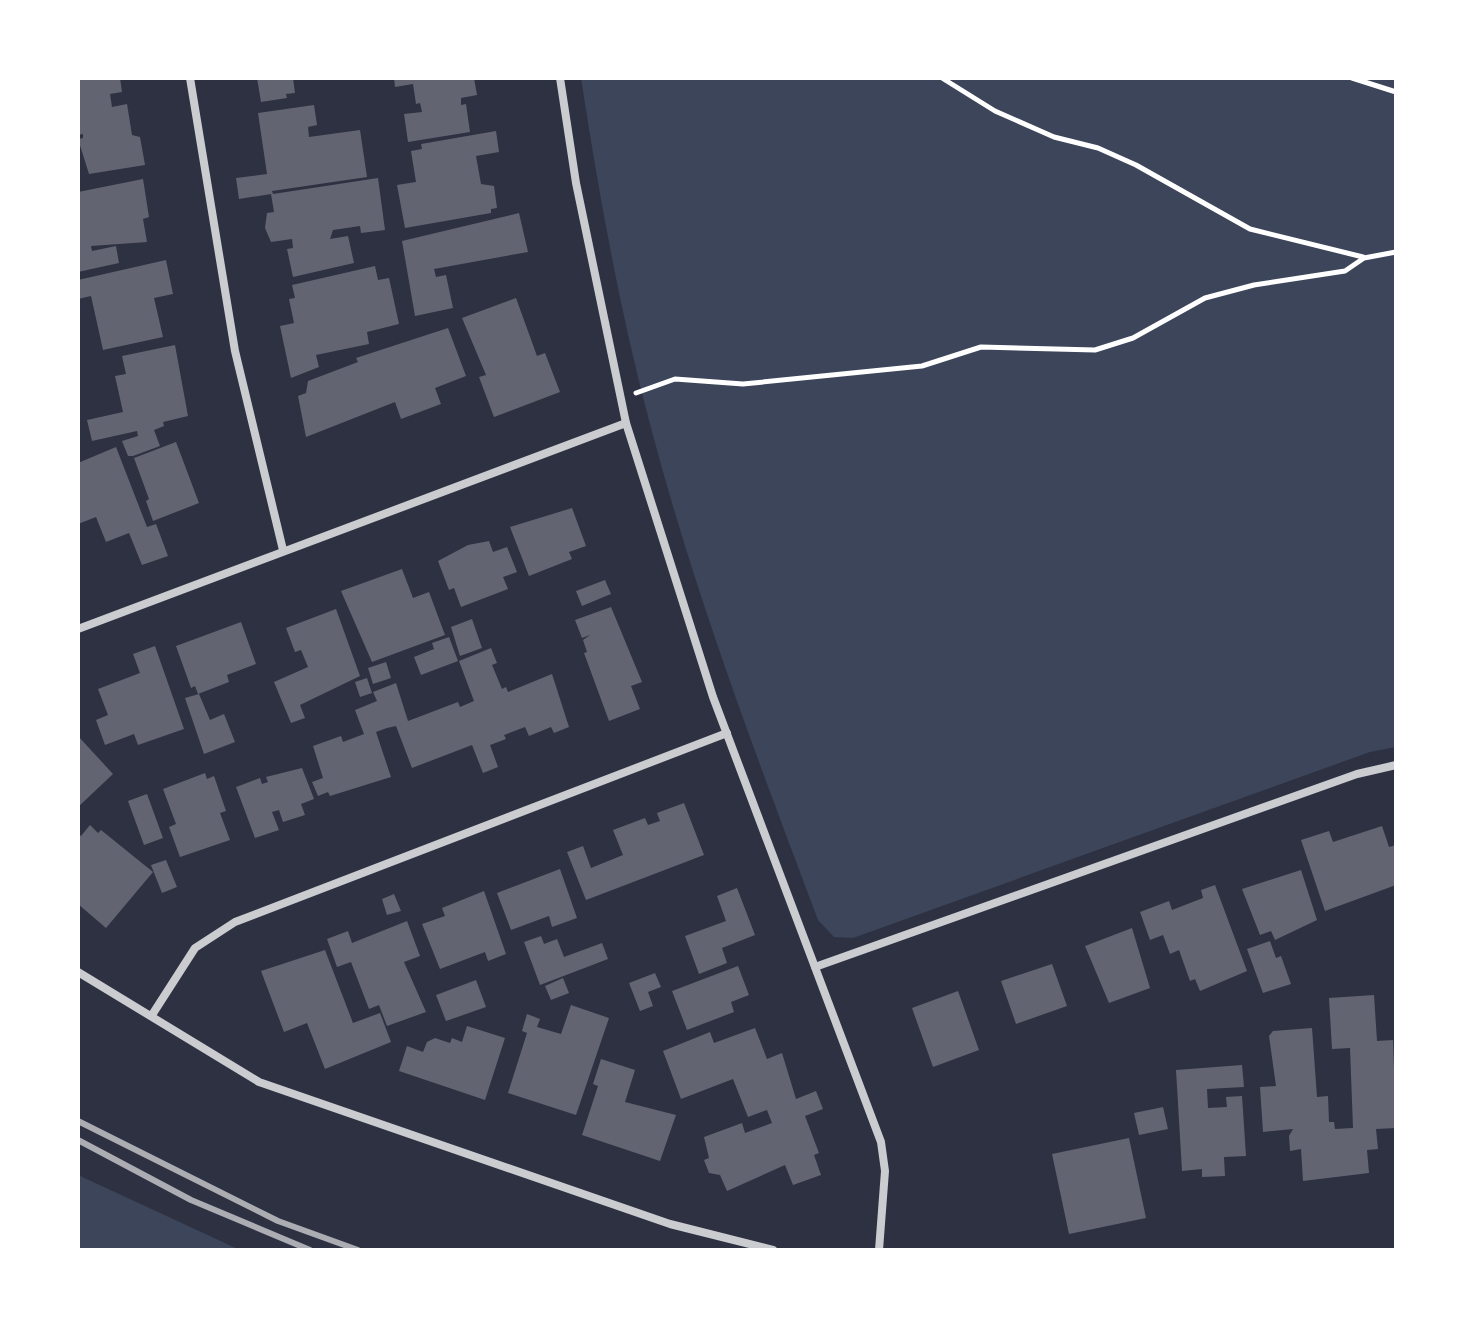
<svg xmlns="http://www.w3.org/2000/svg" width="1474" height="1328" font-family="'Open Sans',sans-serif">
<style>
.green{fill:#3c4559}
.building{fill:#626471}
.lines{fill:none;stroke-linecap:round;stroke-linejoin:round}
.path{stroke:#fff;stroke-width:5}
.minor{stroke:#caccd0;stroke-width:8}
.rail{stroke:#abadb3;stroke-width:6}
</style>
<rect width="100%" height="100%" fill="#2d3142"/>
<!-- green -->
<g class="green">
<path d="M581 78H1396V747L1370 752 853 938 834 937 818 920C757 758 695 595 651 428 620 313 599 195 581 78Z"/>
<polygon points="78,1175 240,1250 78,1250"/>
</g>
<!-- building -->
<g class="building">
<polygon points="78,78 120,78 122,92 110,94 112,107 127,104 132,135 140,137 145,165 89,174 78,139 83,138 83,134 78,135"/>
<polygon points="257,78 293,78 295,93 286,94 287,98 261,102"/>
<polygon points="394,78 474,78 477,95 461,98 461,105 466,104 470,132 408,142 404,114 422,112 420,103 416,104 413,84 395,87"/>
<polygon points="314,105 317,125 308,127 309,137 360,130 367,177 272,191 273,194 378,178 385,230 361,233 360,226 333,230 330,239 348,236 354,263 293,277 287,249 293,248 292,239 271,242 265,228 267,213 274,212 271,194 239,199 236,178 267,174 258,113"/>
<polygon points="496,131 499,152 476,156 481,184 494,186 497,208 491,209 491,213 405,228 397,185 416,182 411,151 422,149 421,144"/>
<polygon points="143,179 149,217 143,219 147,242 91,246 92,251 116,246 119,263 78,272 78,192"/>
<polygon points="519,213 528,252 434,269 436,277 446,275 453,308 415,316 402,241"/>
<polygon points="166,260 173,294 154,298 163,337 103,350 91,296 78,299 78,280"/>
<polygon points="375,266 378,280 389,278 399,324 367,332 369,344 316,355 319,367 291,378 280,326 294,323 289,299 295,298 292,285"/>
<polygon points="516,298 537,356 545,353 560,392 494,417 479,377 486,375 462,318"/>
<polygon points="448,328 466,376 435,388 441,404 401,419 395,402 306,437 298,396 306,393 308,381 358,362 356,358"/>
<polygon points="175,345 188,416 163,422 164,426 154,430 160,446 133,456 128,456 122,441 138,436 137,431 92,441 87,420 123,412 115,376 126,374 122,356"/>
<polygon points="176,442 199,503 153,521 146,501 149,499 134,458"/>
<polygon points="116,447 147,527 156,524 168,556 142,565 129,533 106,542 96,517 78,524 78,463"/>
<polygon points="572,508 586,546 569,552 572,559 529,576 510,527"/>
<polygon points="489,541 493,552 507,547 517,572 503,577 508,589 461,607 454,588 449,590 438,561 468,545"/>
<polygon points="402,569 413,598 429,592 445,635 372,662 341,591"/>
<polygon points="605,580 611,594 582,606 576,591"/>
<polygon points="611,607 642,682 631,686 640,709 609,721 584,653 587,652 583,640 590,635 582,638 575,620"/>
<polygon points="336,609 360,676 300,705 305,718 291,723 274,682 308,667 301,650 295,652 286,628"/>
<polygon points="472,619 482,648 460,656 451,627"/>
<polygon points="241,622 256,664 227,675 229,682 198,694 195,686 191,688 176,646"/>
<polygon points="449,637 458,661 421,675 414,657 434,649 432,643"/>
<polygon points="155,646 184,729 138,745 134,734 105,745 96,720 108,715 98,689 140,673 133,654"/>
<polygon points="491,648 497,663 492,665 502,689 506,687 508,692 552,674 569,727 554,733 551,727 529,736 525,727 504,735 506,739 490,745 498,767 483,773 472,745 412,768 396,726 387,728 376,732 391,777 330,796 328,792 318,796 312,782 323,778 313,746 341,736 343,742 364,734 355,710 377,701 373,692 396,683 408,721 458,702 460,707 474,701 459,661"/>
<polygon points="386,662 391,678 373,684 368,668"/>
<polygon points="367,678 372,693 360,697 355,682"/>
<polygon points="199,694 210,720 224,714 235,742 204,754 185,698"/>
<polygon points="78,736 113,774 78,807"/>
<polygon points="302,768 314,799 301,804 305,815 283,822 279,810 272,812 279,830 255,838 236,787 260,778 262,784 268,782 266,777"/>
<polygon points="205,773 207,779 214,776 226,811 220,813 230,840 180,857 169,827 176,824 163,789"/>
<polygon points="147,794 163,838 144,845 128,801"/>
<polygon points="684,803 704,855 586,900 567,852 583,846 591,868 623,855 613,830 645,818 648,825 660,821 657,813"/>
<polygon points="90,825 98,833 101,830 153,872 106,928 78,904 78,833 81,836"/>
<polygon points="1382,826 1389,847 1396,845 1396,885 1325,911 1301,840 1329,831 1333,842"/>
<polygon points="166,860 177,887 162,893 151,865"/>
<polygon points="560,869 577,918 552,927 549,916 511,930 497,893"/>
<polygon points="1301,870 1317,920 1275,940 1271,931 1260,935 1242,889"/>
<polygon points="1215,885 1247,971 1200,991 1195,979 1190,981 1179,950 1170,954 1163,935 1150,940 1140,912 1169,901 1172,910 1203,898 1201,890"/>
<polygon points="737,888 755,935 722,948 727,963 699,974 685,936 726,921 717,896"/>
<polygon points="484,891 506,954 488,961 485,952 440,969 422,924 445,916 442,908"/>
<polygon points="394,894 401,911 387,915 382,899"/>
<polygon points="407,921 420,956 404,962 426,1012 387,1026 379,1005 369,1009 351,962 337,967 327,939 348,931 352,943"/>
<polygon points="1132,928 1150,988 1109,1003 1085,946"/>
<polygon points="541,936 544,944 557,939 564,957 602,943 608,959 540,985 524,942"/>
<polygon points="1270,941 1276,958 1281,956 1291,984 1263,993 1247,949"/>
<polygon points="325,950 353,1023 380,1013 391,1042 325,1069 307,1023 284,1032 261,971"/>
<polygon points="1052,964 1067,1006 1016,1024 1001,981"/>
<polygon points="738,966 749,995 731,1002 734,1012 687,1030 672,991"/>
<polygon points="655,973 661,987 648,992 653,1006 640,1011 629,983"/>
<polygon points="563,978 569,993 551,1000 545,986"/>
<polygon points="476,980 486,1007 446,1021 436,995"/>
<polygon points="958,991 979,1050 933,1067 912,1008"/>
<polygon points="1374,995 1377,1041 1393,1040 1396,1128 1376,1129 1378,1149 1367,1150 1369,1173 1303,1181 1301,1149 1290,1151 1289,1136 1293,1129 1263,1132 1260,1087 1276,1086 1269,1036 1273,1031 1312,1028 1317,1097 1328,1096 1329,1122 1334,1122 1335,1129 1353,1128 1350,1048 1332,1049 1329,998"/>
<polygon points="571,1005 609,1018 576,1115 508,1093 527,1033 522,1031 527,1014 540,1019 537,1027 561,1034"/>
<polygon points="467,1026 505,1038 485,1100 399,1071 407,1046 423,1052 427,1042 435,1038 450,1043 452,1038 462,1042"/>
<polygon points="755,1028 767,1059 782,1053 796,1099 816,1091 823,1109 805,1116 819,1153 814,1155 821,1175 793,1185 785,1165 727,1191 720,1175 709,1173 704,1160 709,1158 704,1137 742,1123 745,1133 772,1123 767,1110 748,1117 733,1079 681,1099 663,1051 710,1032 714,1043"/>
<polygon points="601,1059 635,1070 625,1102 676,1115 660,1161 582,1135 598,1086 593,1084"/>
<polygon points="1242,1065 1244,1087 1207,1089 1208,1108 1227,1107 1226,1097 1242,1096 1246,1156 1224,1157 1225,1176 1202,1177 1202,1169 1182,1171 1176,1070"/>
<polygon points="1163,1107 1168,1129 1139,1135 1134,1113"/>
<polygon points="1129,1138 1146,1218 1069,1234 1052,1154"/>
</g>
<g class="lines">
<!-- path -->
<g class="path">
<polyline points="942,78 995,111 1054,137 1098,148 1136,165 1250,229 1363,257"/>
<polyline points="1352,78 1396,92"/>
<polyline points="636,393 675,379 743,384 922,366 981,347 1095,350 1133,338 1205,298 1254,285 1345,271 1364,258 1396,252"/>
</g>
<!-- minor -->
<g class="minor">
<polyline points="190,78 235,351 283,550"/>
<polyline points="560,78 576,183 626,423 713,697 881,1142 885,1171 879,1250"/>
<polyline points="78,629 626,423"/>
<polyline points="815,967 1357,774 1396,765"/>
<polyline points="78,972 259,1082 670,1224 773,1250"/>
<polyline points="152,1015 195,948 235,922 727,733"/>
</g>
<!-- rail -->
<g class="rail">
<polyline points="78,1121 278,1221 358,1250"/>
<polyline points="78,1140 191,1200 310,1250"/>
</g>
</g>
<!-- border -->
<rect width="1474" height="1328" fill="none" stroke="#ffffff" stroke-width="160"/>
</svg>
